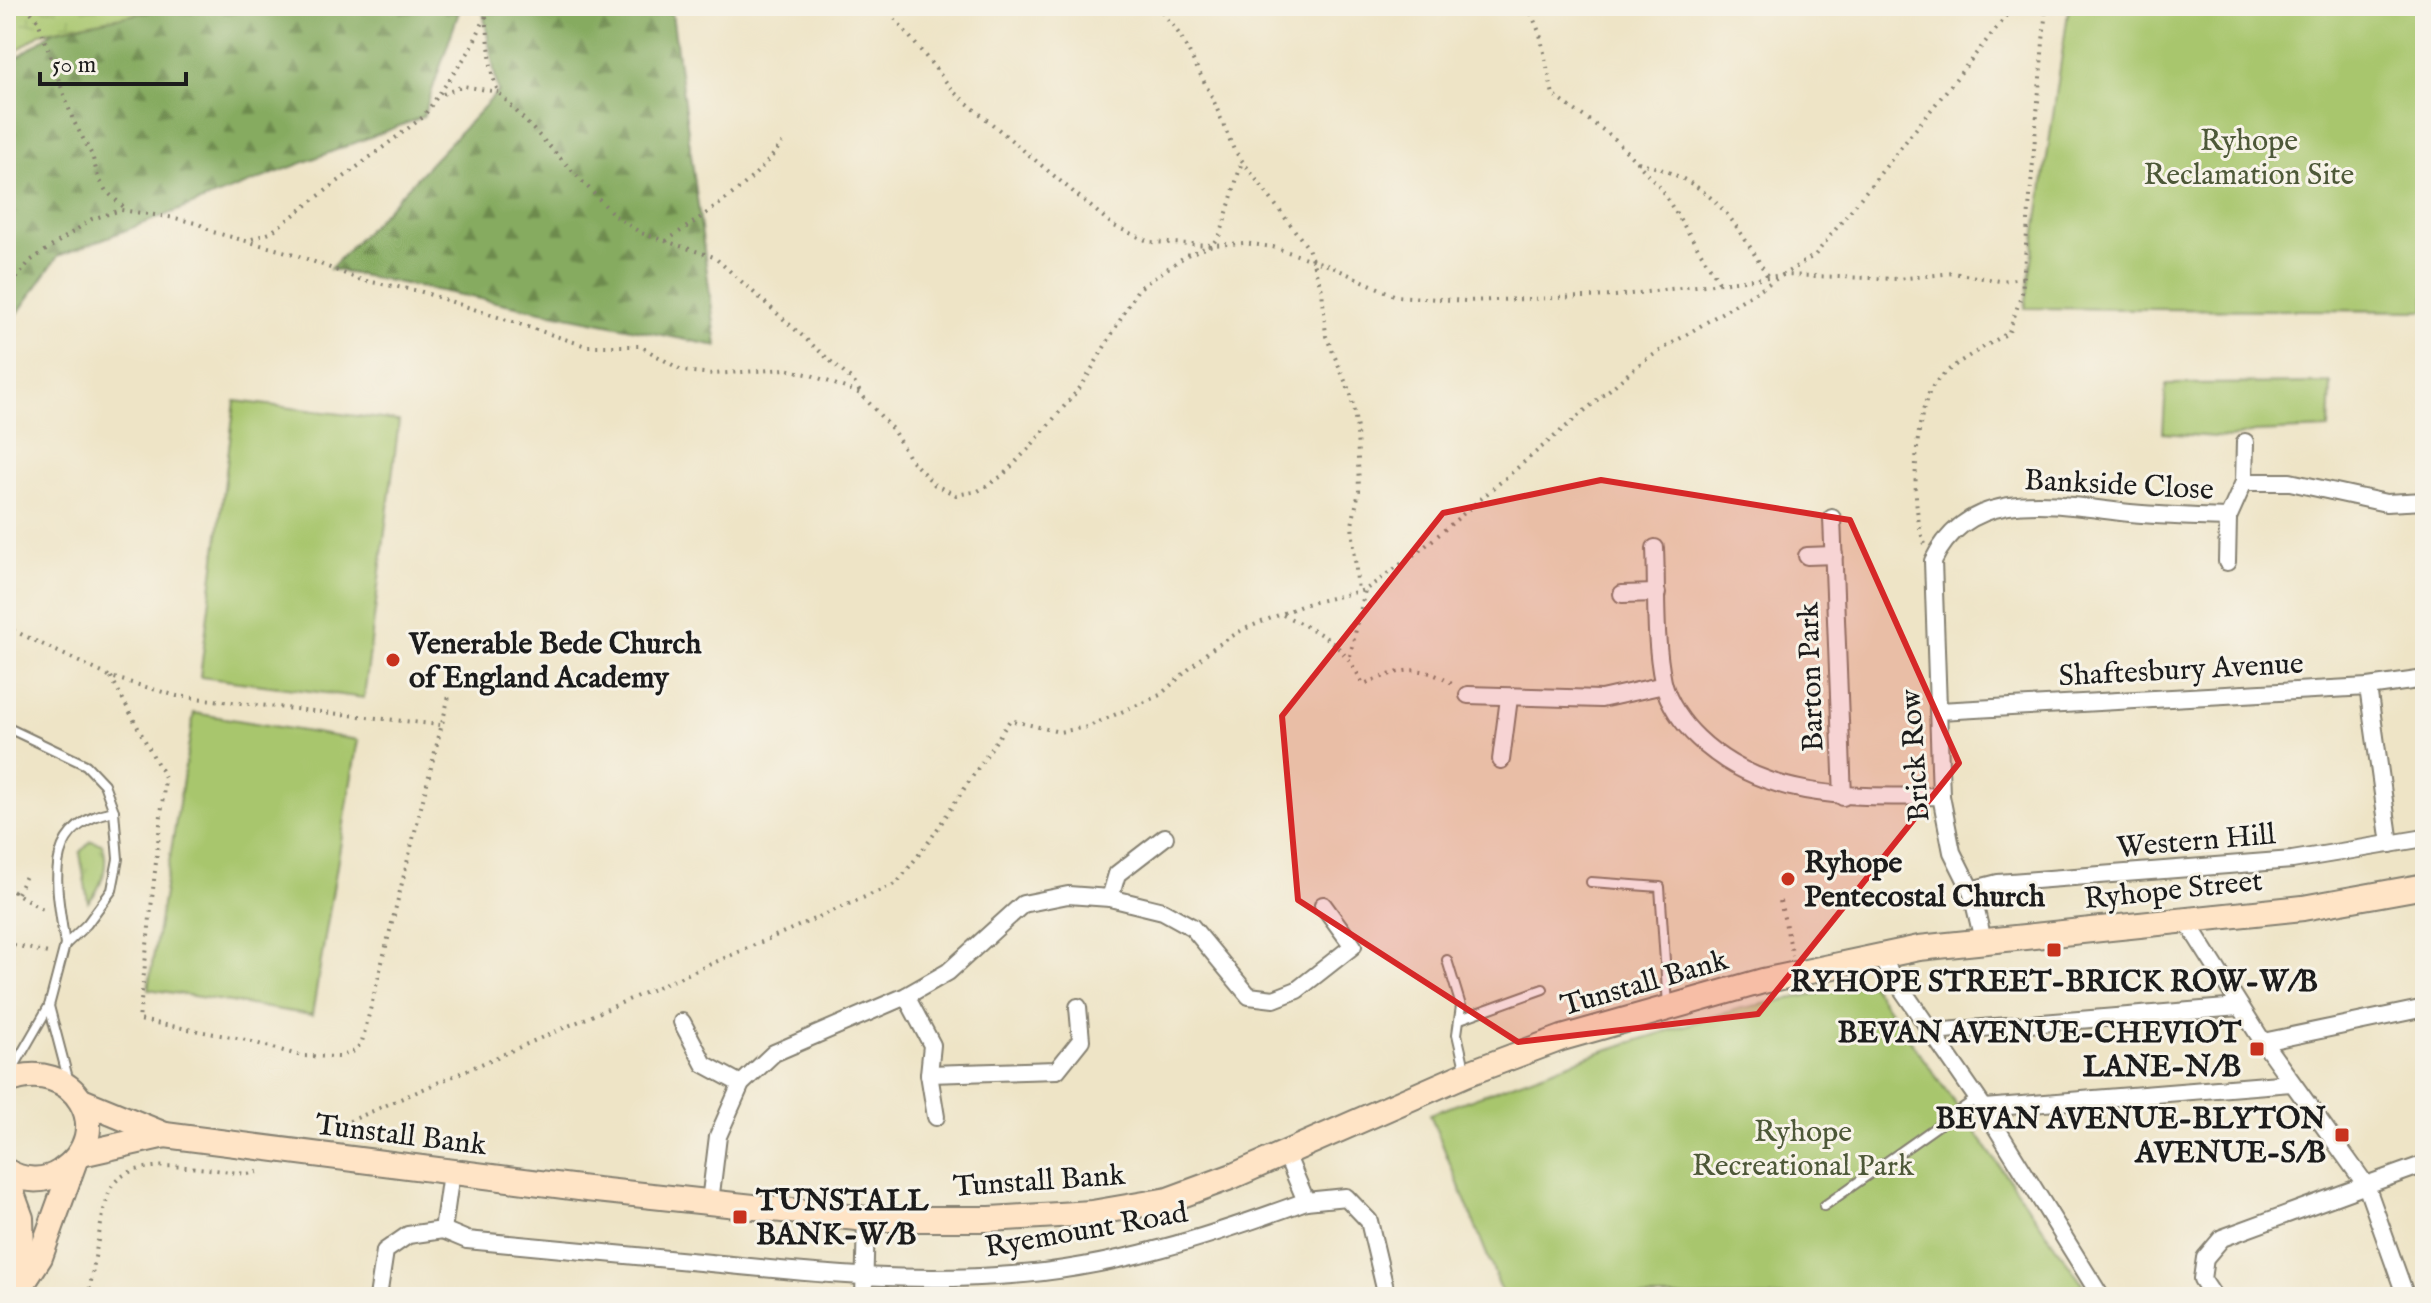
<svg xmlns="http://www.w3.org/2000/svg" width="2431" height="1303" font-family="'IM FELL English',serif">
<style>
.grass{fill:url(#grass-tufts);stroke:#627144;stroke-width:2}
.forest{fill:url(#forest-firs);stroke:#51643e;stroke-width:2}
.wetland{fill:url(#wetland-marsh);stroke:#627144;stroke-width:2}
.park{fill:#a8c66d;stroke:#627144;stroke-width:2}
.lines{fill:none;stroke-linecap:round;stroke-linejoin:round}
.lane-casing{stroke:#858071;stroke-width:12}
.street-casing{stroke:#858071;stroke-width:20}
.secondary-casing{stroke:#858071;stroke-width:28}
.path{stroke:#858071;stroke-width:4;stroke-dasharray:2 6;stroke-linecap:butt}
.lane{stroke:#fff;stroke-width:8}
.street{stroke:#fff;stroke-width:16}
.secondary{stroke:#ffe4c6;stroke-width:24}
.marked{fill:#d62828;fill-opacity:0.2;stroke:#d62828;stroke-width:6;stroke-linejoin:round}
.poi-dot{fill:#c8321e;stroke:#f7f3e8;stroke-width:3}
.labels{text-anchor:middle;stroke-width:6;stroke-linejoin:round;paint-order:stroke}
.park-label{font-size:30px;fill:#4d5838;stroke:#f7f3e8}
.street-label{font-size:30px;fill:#1c1c1c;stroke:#f7f3e8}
.poi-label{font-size:30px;font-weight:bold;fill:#1c1c1c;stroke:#f7f3e8;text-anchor:start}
</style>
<defs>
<pattern id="grass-tufts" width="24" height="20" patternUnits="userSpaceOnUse" patternTransform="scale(2)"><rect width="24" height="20" fill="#a8c66d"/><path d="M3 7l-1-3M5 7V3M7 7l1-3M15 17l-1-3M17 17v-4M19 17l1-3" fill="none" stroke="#90aa5e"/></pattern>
<pattern id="forest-firs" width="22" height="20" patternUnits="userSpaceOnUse" patternTransform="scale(2)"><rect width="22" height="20" fill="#86ab60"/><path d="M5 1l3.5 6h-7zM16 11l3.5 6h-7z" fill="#6d8a4e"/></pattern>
<pattern id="wetland-marsh" width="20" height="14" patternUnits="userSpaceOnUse" patternTransform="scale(2)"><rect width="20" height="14" fill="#a8c66d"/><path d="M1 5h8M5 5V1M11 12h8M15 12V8" fill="none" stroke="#90aa5e"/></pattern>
</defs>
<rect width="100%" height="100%" fill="#f7f3e8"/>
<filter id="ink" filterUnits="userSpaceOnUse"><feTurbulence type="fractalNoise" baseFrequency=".0125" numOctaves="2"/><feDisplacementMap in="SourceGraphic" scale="16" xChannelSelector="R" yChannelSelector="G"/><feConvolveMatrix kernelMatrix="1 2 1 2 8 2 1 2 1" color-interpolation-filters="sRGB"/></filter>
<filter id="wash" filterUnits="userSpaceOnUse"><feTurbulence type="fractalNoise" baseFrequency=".006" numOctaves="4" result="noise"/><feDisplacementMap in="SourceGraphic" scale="32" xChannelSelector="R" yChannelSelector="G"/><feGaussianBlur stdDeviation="1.8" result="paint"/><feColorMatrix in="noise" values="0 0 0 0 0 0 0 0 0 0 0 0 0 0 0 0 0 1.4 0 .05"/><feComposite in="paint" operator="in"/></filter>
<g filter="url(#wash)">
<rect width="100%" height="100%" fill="#eee4c6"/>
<!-- grass -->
<path class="grass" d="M91 841 102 844C110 863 102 888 88 902L80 853Z"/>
<!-- forest -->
<g class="forest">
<polygon points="170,6 461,6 423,117 58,256 6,330 6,66 55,30"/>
<polygon points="482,6 671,6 717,346 330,269 498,92"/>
</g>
<!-- wetland -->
<polygon class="wetland" points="6,6 177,6 41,33 6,59"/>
<!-- park -->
<g class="park">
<polygon points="2069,6 2425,6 2425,311 2025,308"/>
<polygon points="2331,383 2329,429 2254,432 2230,438 2163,433 2166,384"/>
<polygon points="235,401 399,421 364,698 200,677"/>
<polygon points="194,713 358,740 312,1015 148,989"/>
<polygon points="1870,983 2089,1293 2084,1297 1504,1297 1430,1114 1603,1051 1738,1009"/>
</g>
</g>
<g filter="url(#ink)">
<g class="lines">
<!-- lane casing -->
<g class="lane-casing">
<g id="lane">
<polyline points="6,727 86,765 104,784 114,811 118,859 112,890 87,924 65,945 49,1006 8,1077"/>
<polyline points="1591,882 1660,887 1668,1006"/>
<path d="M65 945C57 887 39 826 114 811"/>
<polyline points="1447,960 1461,1006 1457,1034 1466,1073"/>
<polyline points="49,1006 69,1082"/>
<polyline points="1460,1019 1543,989"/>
<polyline points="1824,1206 1977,1098"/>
</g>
</g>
<!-- street casing -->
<g class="street-casing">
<g id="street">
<polyline points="2244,482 2245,442"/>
<polyline points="1832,518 1843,797"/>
<path d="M1655 548C1657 592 1654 638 1663 682 1668 703 1683 724 1698 738 1765 802 1855 797 1941 796"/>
<polyline points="1807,556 1834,555"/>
<polyline points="2227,562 2228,518"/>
<polyline points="1622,594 1657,593"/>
<polyline points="2368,687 2390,844"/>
<polyline points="1468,695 1601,699 1664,685"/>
<polyline points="1939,711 2368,687 2425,679"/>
<polyline points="1501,760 1509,698"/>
<polyline points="1971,890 1998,883 2292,860 2425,838"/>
<polyline points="1110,898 1117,874 1165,837"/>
<polyline points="2187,922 2263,1042 2366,1185 2222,1238 2205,1258 2202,1279 2214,1297"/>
<path d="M1983 940 1971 890 1952 852 1941 796 1933 561C1971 482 2062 506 2130 513 2163 516 2195 517 2228 518L2244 482H2290L2386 503 2425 501"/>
<polyline points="1879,956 1984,1108 2101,1297"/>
<polyline points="906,996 932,1045 929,1074 1057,1070 1081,1040 1078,1007"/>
<polyline points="682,1022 704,1064 741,1084"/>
<polyline points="1932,1032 2239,1007"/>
<polyline points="2263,1042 2425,1008"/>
<polyline points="929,1074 936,1117"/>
<polyline points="1984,1108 2291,1083"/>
<polyline points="1286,1154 1306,1201 1346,1197 1369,1221 1387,1297"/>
<polyline points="710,1202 718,1136 741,1084 774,1053 906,996 948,972 1023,904 1068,895 1110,898 1163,911 1192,927 1249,996 1274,999 1297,990 1353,946 1323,905"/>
<path d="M443 1230 467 1240C552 1248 636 1256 721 1264 818 1274 914 1283 1012 1275 1112 1268 1212 1236 1306 1201"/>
<polyline points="378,1297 385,1251 408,1235 443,1230 451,1173"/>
<polyline points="864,1297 866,1219"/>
<polyline points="2406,1297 2366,1185 2425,1164"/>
</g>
</g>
<!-- secondary casing -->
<g class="secondary-casing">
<g id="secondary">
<path d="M6 1082C73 1053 121 1133 60 1172 44 1183 22 1181 6 1171"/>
<polyline points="82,1101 165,1135 587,1189 866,1219 990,1219 1092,1213 1168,1200 1233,1176 1466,1074 1562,1038 1763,981 1919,948 2303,908 2425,886"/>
<polyline points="81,1154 165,1135"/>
<polyline points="6,1177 21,1218 23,1284"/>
<polyline points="23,1283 40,1257 74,1163"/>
</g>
</g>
<!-- path -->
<g class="path">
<polyline points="26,6 38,21 73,120 92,155 98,177 106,191 126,209"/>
<polyline points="885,6 955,93 1114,226 1150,242 1212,245 1221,233 1242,161"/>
<polyline points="1158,6 1180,35 1212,97 1234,150 1308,248 1322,290 1326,336 1351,395 1357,429 1359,491 1352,525 1358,592"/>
<polyline points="1528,6 1540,34 1553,95 1613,137 1659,186 1720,283"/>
<polyline points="486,16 492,74 498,92 615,216 641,233 714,257 854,382 860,392"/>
<polyline points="443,94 463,86 498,92"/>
<path d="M1638 162C1712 182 1731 214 1768 277"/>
<polyline points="252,239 270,233 423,117 470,50 486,16 486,6"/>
<path d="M666 241C708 212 753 185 782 143"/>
<polyline points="6,291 30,261 92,219 121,210 175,218 199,224 213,232 294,254 361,280 419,291 586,346 640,346 683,371 713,374 786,369 811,375 861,394 893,430 909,458 935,485 956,495 978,491 1002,476 1030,447 1083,384 1138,289 1187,255 1212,245 1244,243 1273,247 1330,266 1396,296 1466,301 1615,296 1784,275 1898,279 1953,273 2000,281 2023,278"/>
<path d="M1925 544C1910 512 1913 416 1933 386 1947 365 1988 346 2009 332L2022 293 2046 6"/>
<path d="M1283 615C1323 634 1343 643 1363 684 1402 670 1418 661 1455 686"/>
<polyline points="6,627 111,677 177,696 440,725"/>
<polyline points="1350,656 1365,590"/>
<polyline points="111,677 165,778 139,1020 242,1039 301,1056 339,1057 355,1051 362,1042 449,696"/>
<polyline points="6,887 47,912"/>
<polyline points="17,893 26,876"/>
<polyline points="1780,901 1793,956"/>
<polyline points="6,943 52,954"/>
<polyline points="320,1134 897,883 930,840 1010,720 1059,732 1087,727 1160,695 1210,650 1242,630 1306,604 1365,590 1423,548 1642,362 1815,255 2014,6"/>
<path d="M88 1297C93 1274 102 1205 111 1188 130 1152 214 1171 247 1174L263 1171"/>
</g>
<!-- lane -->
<use href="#lane" class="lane"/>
<!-- street -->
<use href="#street" class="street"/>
<!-- secondary -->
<use href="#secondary" class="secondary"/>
</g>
</g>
<!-- marked area -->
<path class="marked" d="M1601 480 1850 520 1959 763 1758 1014 1518 1042 1298 900 1282 716 1443 513Z"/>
<!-- markers -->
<g class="poi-dot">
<circle cx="393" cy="660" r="8"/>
<circle cx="1788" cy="879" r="8"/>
<rect x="2046" y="942" width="16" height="16" rx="4"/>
<rect x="2249" y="1041" width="16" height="16" rx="4"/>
<rect x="2334" y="1127" width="16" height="16" rx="4"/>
<rect x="732" y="1209" width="16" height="16" rx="4"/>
</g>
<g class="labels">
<!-- park labels -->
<g class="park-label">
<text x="2249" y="150">Ryhope<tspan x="2249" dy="34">Reclamation Site</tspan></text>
<text x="1803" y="1141">Ryhope<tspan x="1803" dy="34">Recreational Park</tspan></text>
</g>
<!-- street labels -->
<g class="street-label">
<text transform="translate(2119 484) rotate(3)" y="10">Bankside Close</text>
<text transform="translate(2181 669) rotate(-3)" y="10">Shaftesbury Avenue</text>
<text transform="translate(1810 677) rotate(-92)" y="10">Barton Park</text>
<text transform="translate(1914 756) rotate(-94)" y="10">Brick Row</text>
<text transform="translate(2196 840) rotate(-5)" y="10">Western Hill</text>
<text transform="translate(2173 889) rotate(-6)" y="10">Ryhope Street</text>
<text transform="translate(1644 982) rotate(-16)" y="10">Tunstall Bank</text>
<text transform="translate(401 1134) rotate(7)" y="10">Tunstall Bank</text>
<text transform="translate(1039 1180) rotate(-4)" y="10">Tunstall Bank</text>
<text transform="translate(1086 1229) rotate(-10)" y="10">Ryemount Road</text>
</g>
<!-- poi labels -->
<g class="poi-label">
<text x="409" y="653">Venerable Bede Church<tspan x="409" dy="34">of England Academy</tspan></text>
<text x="1804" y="872">Ryhope<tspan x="1804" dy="34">Pentecostal Church</tspan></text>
<text x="2054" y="991" text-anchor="middle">RYHOPE STREET-BRICK ROW-W/B</text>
<text x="2241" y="1042" text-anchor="end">BEVAN AVENUE-CHEVIOT<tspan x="2241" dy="34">LANE-N/B</tspan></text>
<text x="2326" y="1128" text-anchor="end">BEVAN AVENUE-BLYTON<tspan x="2326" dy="34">AVENUE-S/B</tspan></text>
<text x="756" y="1210">TUNSTALL<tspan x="756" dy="34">BANK-W/B</tspan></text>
</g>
</g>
<!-- margin -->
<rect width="2431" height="1303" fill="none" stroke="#f7f3e8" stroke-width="32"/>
<!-- scale -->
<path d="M40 72v12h146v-12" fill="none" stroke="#1c1c1c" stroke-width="4"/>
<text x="52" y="72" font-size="24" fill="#1c1c1c" stroke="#f7f3e8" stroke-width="6" paint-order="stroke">50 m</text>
</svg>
